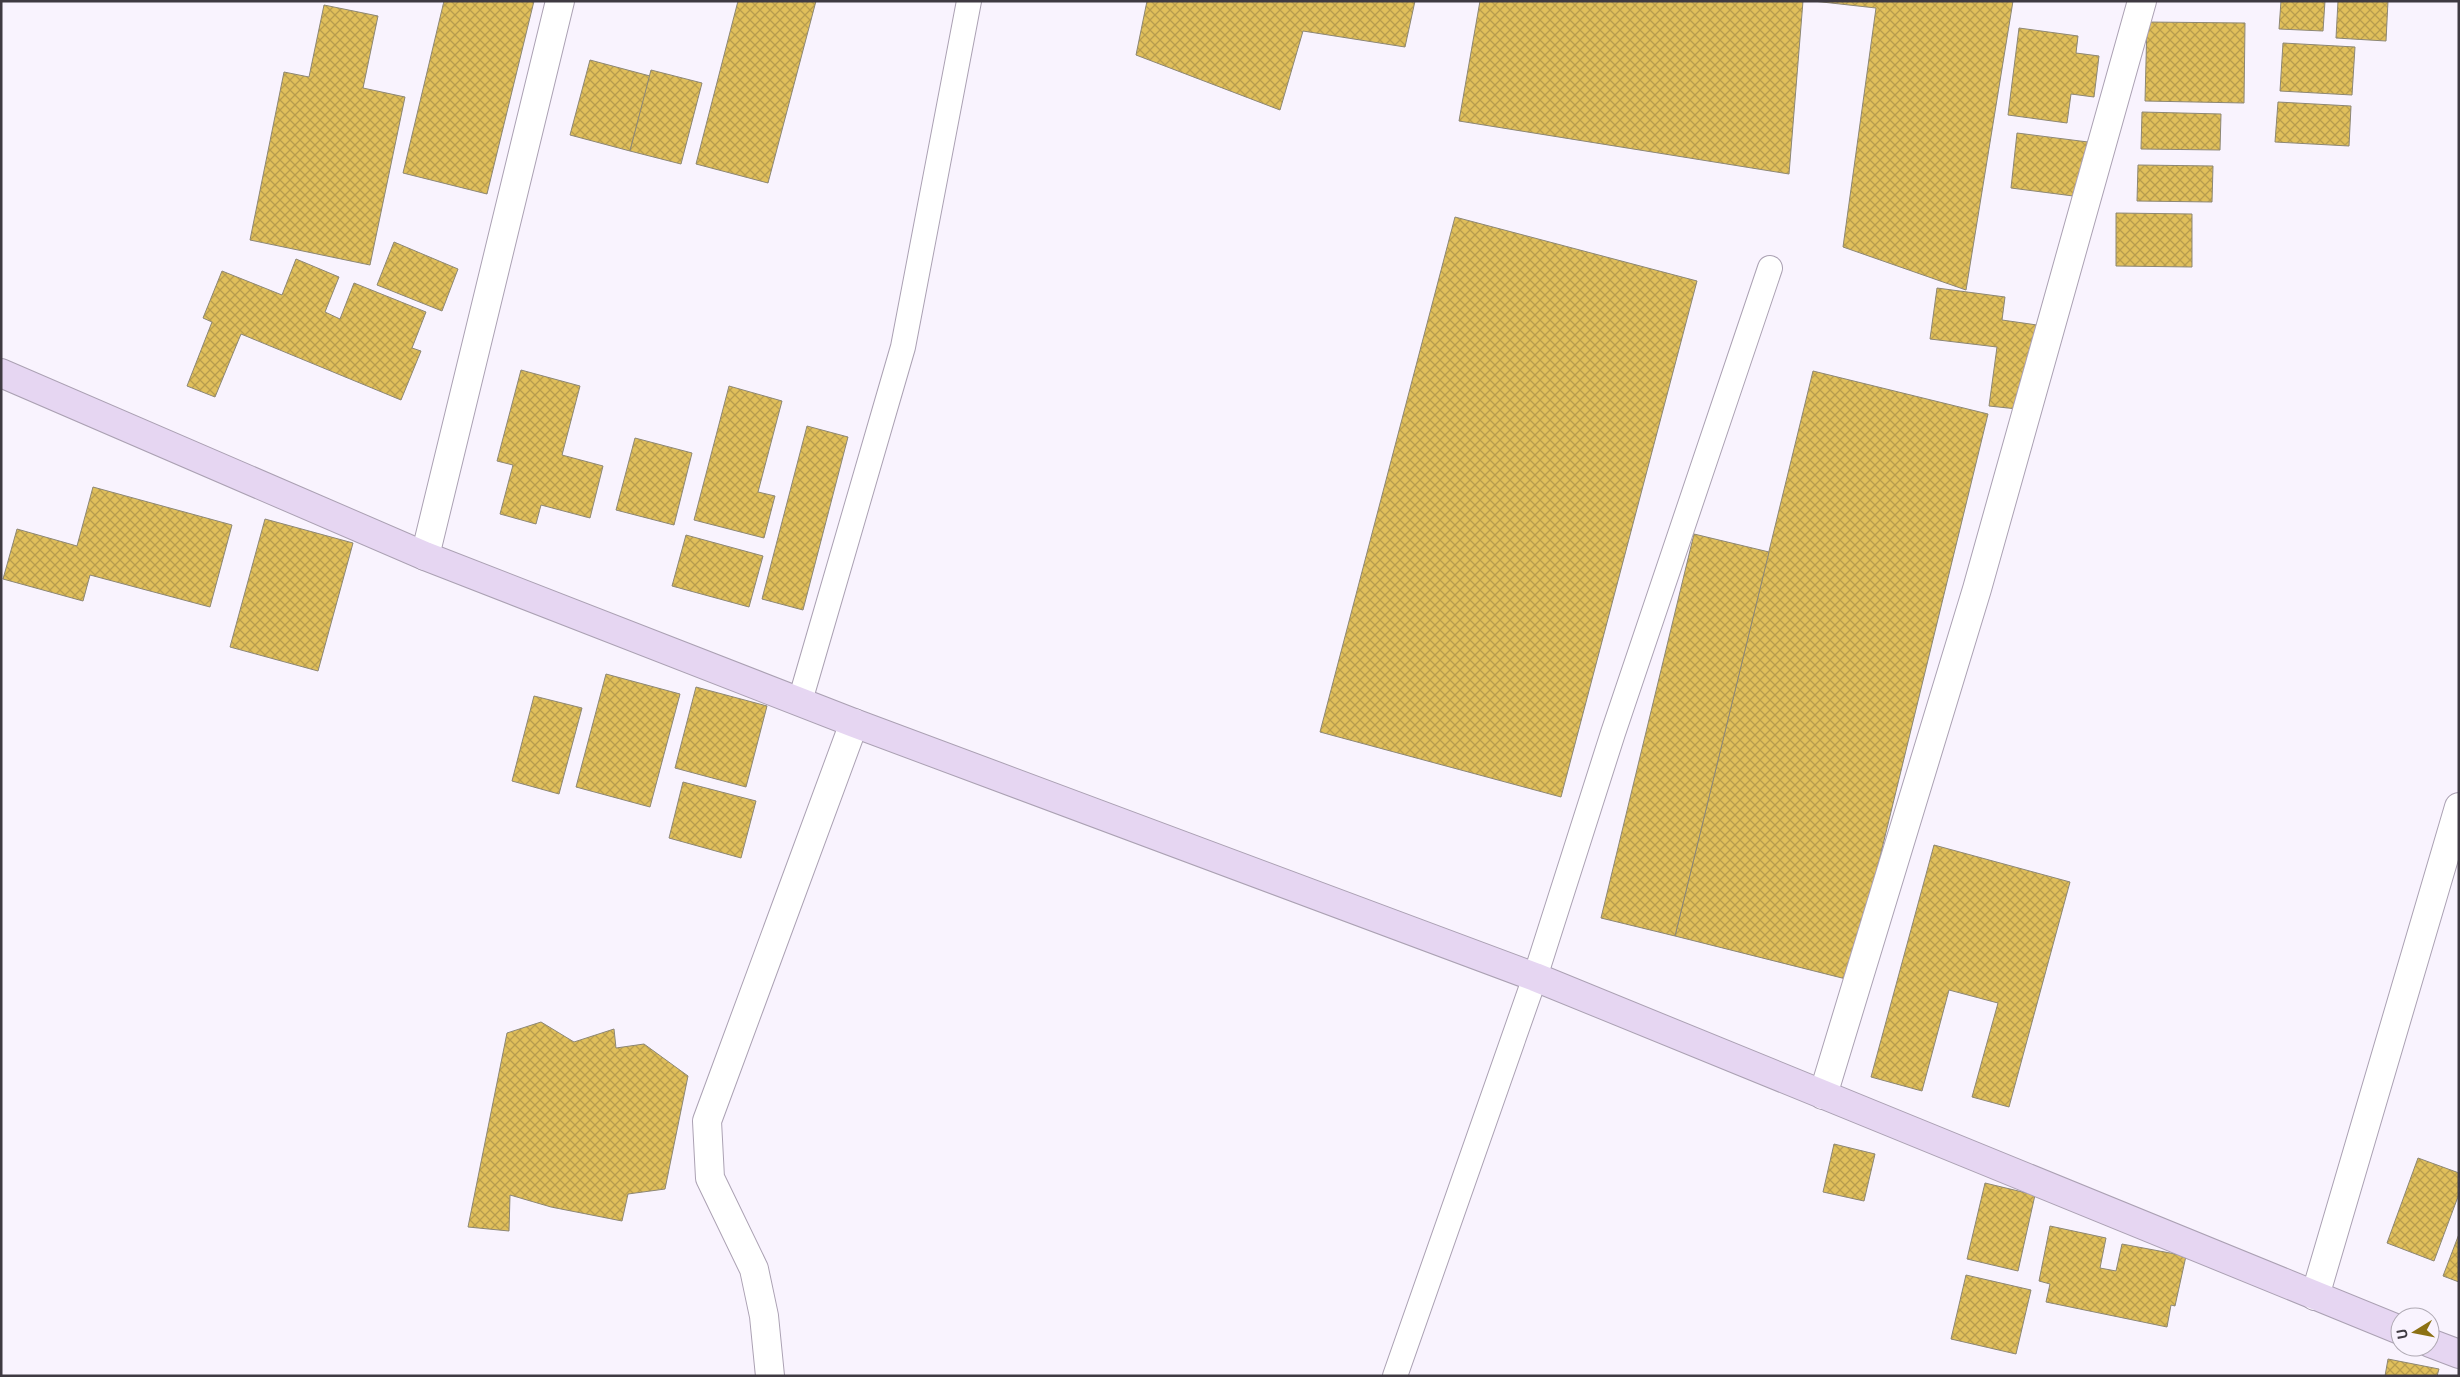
<svg xmlns="http://www.w3.org/2000/svg" width="2460" height="1377" font-family="'Public Sans',sans-serif">
<style>
.building{fill:url(#building-cross-hatch);stroke:#8d8774}
.lines{fill:none;stroke-linecap:round;stroke-linejoin:round}
.lane-casing{stroke:#aba1b3;stroke-width:26}
.street-casing{stroke:#aba1b3;stroke-width:30}
.secondary-casing{stroke:#aba1b3;stroke-width:30}
.lane{stroke:#fff;stroke-width:24}
.street{stroke:#fff;stroke-width:28}
.secondary{stroke:#e6d6f2;stroke-width:28}
</style>
<defs>
<pattern id="building-cross-hatch" width="8" height="8" patternUnits="userSpaceOnUse" patternTransform="scale(1.25)"><rect width="8" height="8" fill="#e0bf5b"/><path d="M0 0l8 8M0 8l8-8" fill="none" stroke="#b79c4d"/></pattern>
</defs>
<rect width="100%" height="100%" fill="#f9f3fe"/>
<!-- building -->
<g class="building">
<polygon points="444,1 534,1 487,194 403,173"/>
<polygon points="738,1 816,1 768,183 696,164"/>
<polygon points="1147,1 1415,1 1405,47 1303,31 1280,110 1136,55"/>
<polygon points="1480,1 1803,1 1789,174 1459,121"/>
<polygon points="1813,1 2013,1 1966,290 1843,247 1876,8"/>
<polygon points="2281,1 2325,1 2323,31 2279,29"/>
<polygon points="2338,1 2388,1 2386,41 2336,38"/>
<polygon points="324,5 378,16 363,88 405,97 370,265 250,240 284,72 309,77"/>
<polygon points="2147,22 2245,23 2244,103 2145,101"/>
<polygon points="2019,28 2078,36 2076,53 2099,56 2094,97 2071,94 2067,123 2008,115"/>
<polygon points="2283,43 2355,47 2352,95 2280,91"/>
<polygon points="590,60 650,76 630,151 570,135"/>
<polygon points="651,70 702,83 681,164 630,151"/>
<polygon points="2278,102 2351,106 2349,146 2275,142"/>
<polygon points="2142,112 2221,114 2220,150 2141,149"/>
<polygon points="2017,133 2088,142 2081,197 2011,188"/>
<polygon points="2138,165 2213,166 2212,202 2137,201"/>
<polygon points="2116,213 2192,214 2192,267 2116,266"/>
<polygon points="1455,217 1697,281 1561,797 1320,732"/>
<polygon points="394,242 458,269 442,311 377,285"/>
<polygon points="296,259 339,277 325,312 340,319 354,283 426,312 412,348 421,351 401,400 241,334 215,397 187,386 212,322 203,318 222,271 282,295"/>
<polygon points="1937,288 2005,297 2002,320 2037,325 2027,410 1989,406 1997,347 1930,339"/>
<polygon points="521,370 580,386 562,455 603,466 590,518 541,505 536,524 500,514 513,465 497,461"/>
<polygon points="1813,371 1988,414 1850,980 1675,936"/>
<polygon points="729,386 782,401 758,492 775,496 764,538 694,520"/>
<polygon points="807,426 848,437 803,610 762,599"/>
<polygon points="635,438 692,453 674,525 616,510"/>
<polygon points="93,487 232,525 210,607 90,575 83,601 3,579 17,529 77,546"/>
<polygon points="265,519 353,543 318,671 230,647"/>
<polygon points="1694,534 1769,552 1675,936 1601,918"/>
<polygon points="686,535 763,556 749,607 672,586"/>
<polygon points="606,674 680,694 650,807 576,787"/>
<polygon points="696,687 767,706 746,787 675,768"/>
<polygon points="534,696 582,708 559,794 512,781"/>
<polygon points="683,782 756,801 741,858 669,838"/>
<polygon points="1934,845 2070,882 2009,1107 1972,1097 1998,1003 1949,990 1922,1091 1871,1077"/>
<polygon points="541,1022 574,1042 614,1029 616,1048 644,1044 688,1076 665,1189 628,1194 622,1221 551,1207 510,1195 509,1231 468,1227 507,1033"/>
<polygon points="1834,1144 1875,1154 1864,1201 1823,1192"/>
<polygon points="2418,1158 2459,1173 2459,1194 2434,1261 2387,1243"/>
<polygon points="1985,1183 2035,1195 2018,1271 1967,1259"/>
<polygon points="2050,1226 2106,1238 2100,1268 2116,1271 2122,1244 2186,1256 2175,1306 2171,1305 2167,1327 2046,1302 2050,1284 2039,1281"/>
<polygon points="2459,1234 2459,1282 2443,1276"/>
<polygon points="1966,1275 2031,1290 2016,1354 1951,1339"/>
<polygon points="2388,1359 2439,1369 2437,1376 2385,1376"/>
</g>
<g class="lines">
<!-- lane casing -->
<g class="lane-casing">
<g id="lane">
<polyline points="800,701 903,347 969,1"/>
<polyline points="1395,1376 1535,977 1613,733 1770,268"/>
</g>
</g>
<!-- street casing -->
<g class="street-casing">
<g id="street">
<polyline points="425,556 560,1"/>
<polyline points="1823,1095 1977,589 2142,1"/>
<polyline points="2315,1296 2459,807"/>
<polyline points="770,1376 764,1316 754,1269 710,1178 707,1121 854,723"/>
</g>
</g>
<!-- secondary casing -->
<g class="secondary-casing">
<g id="secondary">
<polyline points="1,373 425,556 854,723 1535,977 2400,1330"/>
<polyline points="2430,1343 2459,1354"/>
</g>
</g>
<!-- lane -->
<use href="#lane" class="lane"/>
<!-- street -->
<use href="#street" class="street"/>
<!-- secondary -->
<use href="#secondary" class="secondary"/>
</g>
<!-- border -->
<rect width="2460" height="1377" fill="none" stroke="#3f3a42" stroke-width="5"/>
<!-- north arrow -->
<g transform="translate(2415 1332) rotate(260)"><circle r="24" fill="#f9f3fe" stroke="#afa9b3"/>
<path d="M0-4L9 19L0 12L-9 19Z" fill="#8c7114"/>
<text y="-8" font-size="14" font-weight="bold" text-anchor="middle" fill="#3f3a42">U</text>
</g>
</svg>
